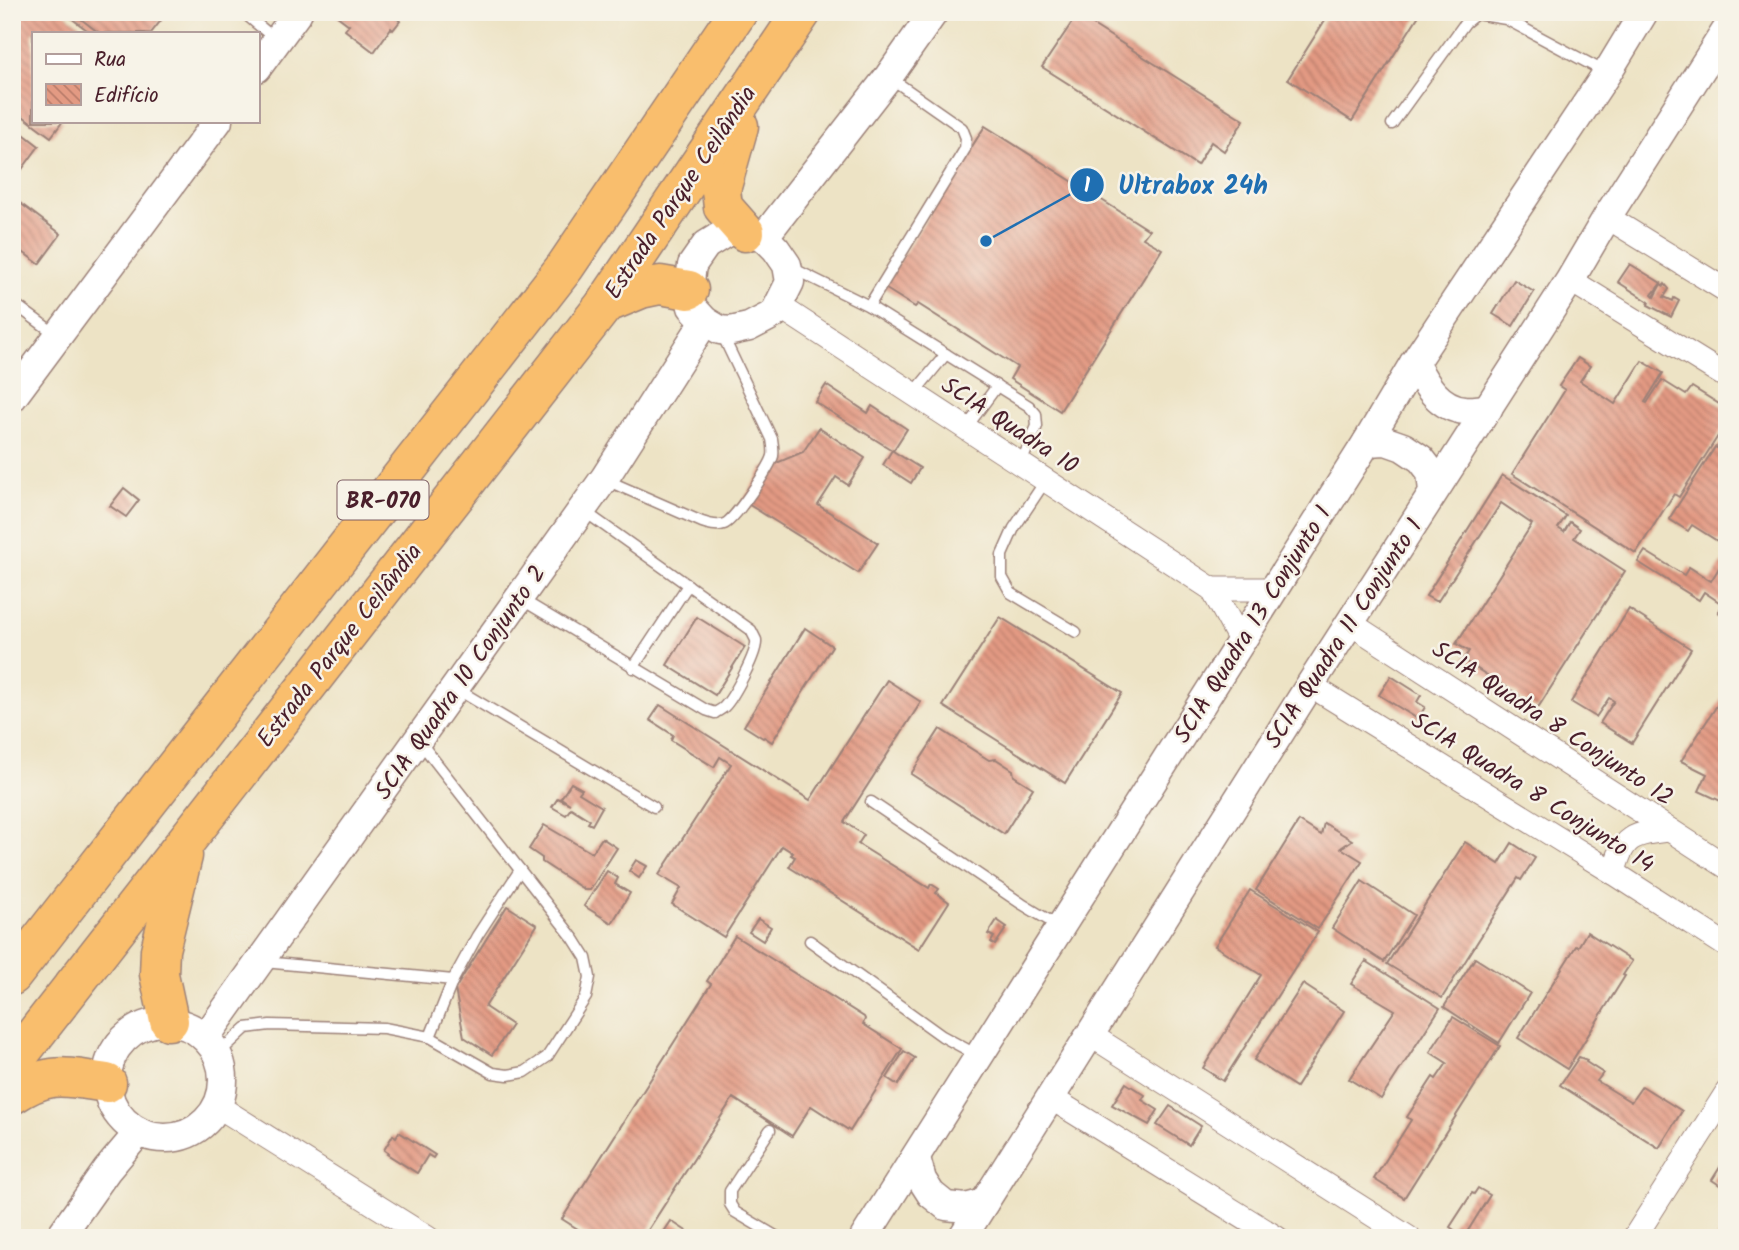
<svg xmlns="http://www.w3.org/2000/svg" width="1739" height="1250" font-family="Kalam,sans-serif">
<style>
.building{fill:url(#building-back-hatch)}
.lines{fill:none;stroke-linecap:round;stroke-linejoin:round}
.service-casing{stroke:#9c8178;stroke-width:13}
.minor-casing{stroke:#9c8178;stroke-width:25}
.tertiary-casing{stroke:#9c8178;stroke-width:31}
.motorway-casing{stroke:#9c8178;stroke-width:41}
.service{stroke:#fff;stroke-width:10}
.minor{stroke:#fff;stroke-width:23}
.tertiary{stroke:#fff;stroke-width:28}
.motorway{stroke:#f9be6d;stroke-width:38}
.labels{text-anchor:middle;stroke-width:5;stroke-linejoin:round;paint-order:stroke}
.shield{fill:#f7f3e8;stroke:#7e5f64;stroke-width:2}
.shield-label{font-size:23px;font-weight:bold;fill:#4a1f2b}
.street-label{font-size:24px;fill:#4a1f2b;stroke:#f7f3e8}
.leader{fill:none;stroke:#1f6fb2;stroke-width:2.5}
.callout-dot{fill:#1f6fb2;stroke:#f7f3e8;stroke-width:2.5}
.mark-label{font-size:21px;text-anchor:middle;font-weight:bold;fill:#fff}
.callout-label{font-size:26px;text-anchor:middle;font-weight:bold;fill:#1f6fb2;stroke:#f7f3e8;stroke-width:5;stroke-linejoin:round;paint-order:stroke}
</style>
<defs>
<pattern id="building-back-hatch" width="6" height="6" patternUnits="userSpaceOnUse" patternTransform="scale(1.75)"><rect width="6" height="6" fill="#e39a83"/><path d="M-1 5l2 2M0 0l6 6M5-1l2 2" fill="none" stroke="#ba7d6b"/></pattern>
</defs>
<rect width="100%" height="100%" fill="#f7f3e8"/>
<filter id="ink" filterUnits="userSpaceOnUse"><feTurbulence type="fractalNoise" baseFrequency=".0143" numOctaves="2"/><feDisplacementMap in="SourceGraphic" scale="14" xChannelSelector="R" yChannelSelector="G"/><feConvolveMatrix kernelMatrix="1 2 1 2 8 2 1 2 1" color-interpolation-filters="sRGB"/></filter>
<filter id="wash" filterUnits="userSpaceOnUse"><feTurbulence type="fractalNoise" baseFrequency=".00686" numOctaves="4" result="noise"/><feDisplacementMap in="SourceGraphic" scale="28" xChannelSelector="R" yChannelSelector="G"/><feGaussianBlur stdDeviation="1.57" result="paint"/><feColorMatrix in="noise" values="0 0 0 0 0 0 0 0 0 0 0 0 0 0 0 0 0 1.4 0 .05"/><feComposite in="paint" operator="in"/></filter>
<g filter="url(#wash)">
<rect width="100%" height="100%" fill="#ede3c5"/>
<g id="blocks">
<!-- building -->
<g class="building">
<polygon points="12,12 63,12 91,33 33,33 33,121 63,121 51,137 12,108"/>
<polygon points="72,12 164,12 166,14 151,33 99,33"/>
<polygon points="332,12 390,12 400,21 393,30 391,28 374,52 345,30 349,25"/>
<polygon points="1330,12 1421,12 1352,121 1288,79"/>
<polygon points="1077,15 1244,120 1224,151 1211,142 1197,165 1042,67"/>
<polygon points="12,125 39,146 12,183"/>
<polygon points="985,126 1149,230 1143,238 1162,249 1060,411 1010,379 1017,367 918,304 915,307 883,287"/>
<polygon points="12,197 61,234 39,264 12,244"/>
<polygon points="1630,264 1661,283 1652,295 1654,297 1661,284 1664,286 1665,284 1669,289 1664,297 1673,301 1674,298 1679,301 1671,317 1648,305 1649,302 1618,282"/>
<polygon points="1514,280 1534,292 1513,326 1493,314"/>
<polygon points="1578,358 1590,366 1580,381 1615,404 1642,361 1663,373 1645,402 1647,403 1662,380 1686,395 1692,387 1724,407 1725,405 1727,406 1727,422 1679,497 1674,494 1636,553 1512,474 1565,390 1559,386"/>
<polygon points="826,385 868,413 872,406 907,429 893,451 920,468 911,483 883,465 892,450 815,402"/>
<polygon points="819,428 865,458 848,485 836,477 818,505 878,543 858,573 743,501 762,469 803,452"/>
<polygon points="1720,443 1727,447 1727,529 1719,542 1692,525 1688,531 1669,519 1715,447 1717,448"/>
<polygon points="1502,475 1566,516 1558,528 1564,532 1570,522 1580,529 1574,538 1625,571 1539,706 1536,709 1518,697 1519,695 1463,660 1469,651 1456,644 1532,524 1501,503 1438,601 1435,601 1426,596"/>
<polygon points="124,488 139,500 126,517 110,506"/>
<polygon points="1645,551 1684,575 1689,567 1711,581 1727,555 1727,617 1718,612 1722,604 1704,592 1699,600 1638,562"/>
<polygon points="1629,609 1691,649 1632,743 1600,723 1614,701 1609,698 1596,717 1571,702"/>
<polygon points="697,617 745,647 715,695 667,665"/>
<polygon points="1000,617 1122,693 1065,783 943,706"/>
<polygon points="805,628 832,646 772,742 764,737 763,738 744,726"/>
<polygon points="1391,676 1421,695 1417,702 1425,707 1418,719 1379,695"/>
<polygon points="887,680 921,702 844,822 864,835 858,844 929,888 931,884 939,889 936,893 949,902 919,949 789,867 795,857 791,855 793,853 782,846 724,937 672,904 681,888 659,875 731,764 720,757 714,767 671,740 673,735 650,720 660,705 810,800"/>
<polygon points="1727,690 1727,804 1699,791 1707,774 1681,761"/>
<polygon points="940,729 989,760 996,759 1013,770 1014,776 1033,788 1004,834 911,774"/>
<polygon points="571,783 582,789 579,793 602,807 592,825 588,823 590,820 571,808 566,815 552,807 558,798 570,804 561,798"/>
<polygon points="1299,821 1321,835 1324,823 1352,840 1341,848 1362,861 1318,929 1256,890"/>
<polygon points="544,825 592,853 602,838 617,848 590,890 585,890 542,862 542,858 529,849"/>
<polygon points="1465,842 1499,864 1512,843 1535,858 1521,880 1518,878 1442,998 1387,964"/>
<polygon points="636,860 647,866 639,878 629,871"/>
<polygon points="607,871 618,878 615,884 630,893 612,923 584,906"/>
<polygon points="1362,881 1414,915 1384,962 1332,928"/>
<polygon points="1250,890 1318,932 1223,1081 1203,1068 1261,975 1215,946"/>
<polygon points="507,906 537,925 485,1007 512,1025 492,1055 464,1037 455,989"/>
<polygon points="758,919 771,927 763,941 749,932"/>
<polygon points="997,920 1007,927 995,945 991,942 994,937 988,934"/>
<polygon points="1587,932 1632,961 1623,975 1625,976 1567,1069 1518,1038 1576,946 1578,947"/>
<polygon points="735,936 864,1017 865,1019 863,1024 902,1049 850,1131 811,1106 792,1136 733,1098 643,1238 592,1238 562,1219 711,984 707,981"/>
<polygon points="1475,958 1530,993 1499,1043 1444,1007"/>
<polygon points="1366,961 1440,1008 1381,1099 1349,1079 1395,1010 1351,984"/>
<polygon points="1303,984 1344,1011 1296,1087 1254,1060"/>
<polygon points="1453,1017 1500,1046 1404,1198 1374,1179 1411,1120 1407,1117 1433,1077 1436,1079 1447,1063 1430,1052"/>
<polygon points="904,1051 915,1058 898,1085 887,1078"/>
<polygon points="1579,1057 1587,1060 1586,1062 1603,1073 1597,1081 1631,1102 1642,1086 1682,1111 1659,1148 1560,1085"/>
<polygon points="1126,1083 1145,1095 1142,1100 1158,1110 1149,1125 1112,1105"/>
<polygon points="1170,1106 1201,1126 1189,1145 1157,1125"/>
<polygon points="399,1132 435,1155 433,1158 428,1155 417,1173 387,1154 388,1153 384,1150 393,1135 396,1137"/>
<polygon points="1727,1156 1727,1190 1712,1180"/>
<polygon points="1478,1188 1490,1195 1464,1237 1450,1227 1472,1193 1474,1194"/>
<polygon points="671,1221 697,1238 660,1238"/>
<polygon points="1727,1222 1727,1238 1717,1238"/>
<polygon points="1575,1230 1588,1238 1570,1238"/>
</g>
</g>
</g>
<g filter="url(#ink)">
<use href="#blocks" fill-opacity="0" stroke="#9c8178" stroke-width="2"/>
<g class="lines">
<!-- service casing -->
<g class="service-casing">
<g id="service">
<polyline points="243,12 276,40"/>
<polyline points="1392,124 1465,23 1476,14 1506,19 1607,73"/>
<polyline points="792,268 869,306 1029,406 1036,414 1037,426 1021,463"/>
<polyline points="12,302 58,336"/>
<polyline points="869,306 965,149 966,138 962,128 889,77"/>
<polyline points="914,393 946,354"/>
<polyline points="966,428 997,386"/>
<path d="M606 480 702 522C708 524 717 527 724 524 734 521 770 467 773 456 774 450 773 445 772 439L721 332"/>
<polyline points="1046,480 1014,528 1002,555 1002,577 1011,593 1076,632"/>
<path d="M519 598 706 710 715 713C718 711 722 709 724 707 733 698 758 652 756 640 755 638 752 632 751 630L584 511"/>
<polyline points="633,668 688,585"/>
<polyline points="455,688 654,807"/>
<polyline points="871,802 1022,904 1060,927"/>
<polyline points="810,941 942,1036 977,1055"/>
<polyline points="264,962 453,980"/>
<polyline points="430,1037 453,980 477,936 520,870"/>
<polyline points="217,1055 246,1028 270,1025 384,1028 430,1037 493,1073 508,1075 525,1072 547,1057 586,997 590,977 586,958 574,939 420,742"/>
<polyline points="770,1130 730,1191 730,1204 735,1212 779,1238"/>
</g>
</g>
<!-- minor casing -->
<g class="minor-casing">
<g id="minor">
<polyline points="1607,217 1727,291"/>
<polyline points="1570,280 1727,377"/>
<polyline points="779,306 1212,589 1241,642"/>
<polyline points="1212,589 1274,589"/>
<polyline points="1350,623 1727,867"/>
<polyline points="1310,685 1614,873 1727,946"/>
<path d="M1614 873C1622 836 1634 833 1670 830"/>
<polyline points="1089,1034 1409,1238"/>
<polyline points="1051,1098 1277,1238"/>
<polyline points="216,1105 428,1238"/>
<polyline points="1634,1238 1727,1092"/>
</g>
</g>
<!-- tertiary casing -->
<g class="tertiary-casing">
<g id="tertiary">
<polyline points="257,68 298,12"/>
<polygon points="727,232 745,232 764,237 776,249 787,265 790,282 774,314 749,327 731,331 720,330 705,321 692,307 689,290 692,265 706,245"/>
<polyline points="764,237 889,76 934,12"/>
<path d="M1414 363C1425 384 1439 408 1465 410 1472 411 1480 409 1488 409"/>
<polyline points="12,398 218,121"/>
<polyline points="1367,442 1386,441 1403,447 1421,459 1431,472 1433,492"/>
<circle cx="165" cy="1080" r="58"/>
<polyline points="205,1038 604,479 705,321"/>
<polyline points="916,1158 922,1180 931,1194 946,1206 966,1208 984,1203"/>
<polyline points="59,1238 107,1170 139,1132"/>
<polyline points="864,1238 1367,442 1414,363 1607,73 1644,12"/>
<polyline points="962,1238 1310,685 1570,280 1607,217 1727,29"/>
</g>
</g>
<!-- motorway casing -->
<g class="motorway-casing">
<g id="motorway">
<polyline points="739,126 721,190 723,207 745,232"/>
<polyline points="605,304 641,289 660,285 689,290"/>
<polyline points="12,976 565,267 738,12"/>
<polyline points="169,1021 159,974 160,950 183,856"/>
<polyline points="12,1064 605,304 802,12"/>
<path d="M12 1095C50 1070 65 1077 107 1083"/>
</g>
</g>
<!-- service -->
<use href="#service" class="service"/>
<!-- minor -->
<use href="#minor" class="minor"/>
<!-- tertiary -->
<use href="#tertiary" class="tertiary"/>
<!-- motorway -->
<use href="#motorway" class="motorway"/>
</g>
</g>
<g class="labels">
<!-- shield labels -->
<rect class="shield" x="337.5" y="480.5" width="91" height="39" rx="5"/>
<g class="shield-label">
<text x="383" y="508">BR-070</text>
</g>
<!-- street labels -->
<g class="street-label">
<text transform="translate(680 192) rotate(-56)" y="8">Estrada Parque Ceilândia</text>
<text transform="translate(1010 425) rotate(33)" y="8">SCIA Quadra 10</text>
<text transform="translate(1252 624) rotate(-58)" y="8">SCIA Quadra 13 Conjunto 1</text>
<text transform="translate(1343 633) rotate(-57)" y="8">SCIA Quadra 11 Conjunto 1</text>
<text transform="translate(339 645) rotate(-52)" y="8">Estrada Parque Ceilândia</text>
<text transform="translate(460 682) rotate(-55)" y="8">SCIA Quadra 10 Conjunto 2</text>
<text transform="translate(1553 723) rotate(33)" y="8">SCIA Quadra 8 Conjunto 12</text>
<text transform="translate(1533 792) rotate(32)" y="8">SCIA Quadra 8 Conjunto 14</text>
</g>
</g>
<!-- callouts -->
<path class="leader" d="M986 241L1087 185"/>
<g class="callout-dot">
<circle cx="986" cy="241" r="7"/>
<circle cx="1087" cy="185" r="18"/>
</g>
<g class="mark-label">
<text x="1087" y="192">1</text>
</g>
<g class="callout-label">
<text x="1193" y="194">Ultrabox 24h</text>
</g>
<!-- margin -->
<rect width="1739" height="1250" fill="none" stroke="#f7f3e8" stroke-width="42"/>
<!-- legend -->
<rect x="32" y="32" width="228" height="91" fill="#f7f3e8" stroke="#b29e9c" stroke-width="2"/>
<rect x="46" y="54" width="35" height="10" fill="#ffffff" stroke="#b29e9c" stroke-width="2"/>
<text x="94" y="66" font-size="21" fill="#4a1f2b">Rua</text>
<rect x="46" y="84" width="35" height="21" fill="url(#building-back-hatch)" stroke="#b29e9c" stroke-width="2"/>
<text x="94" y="102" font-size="21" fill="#4a1f2b">Edifício</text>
</svg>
